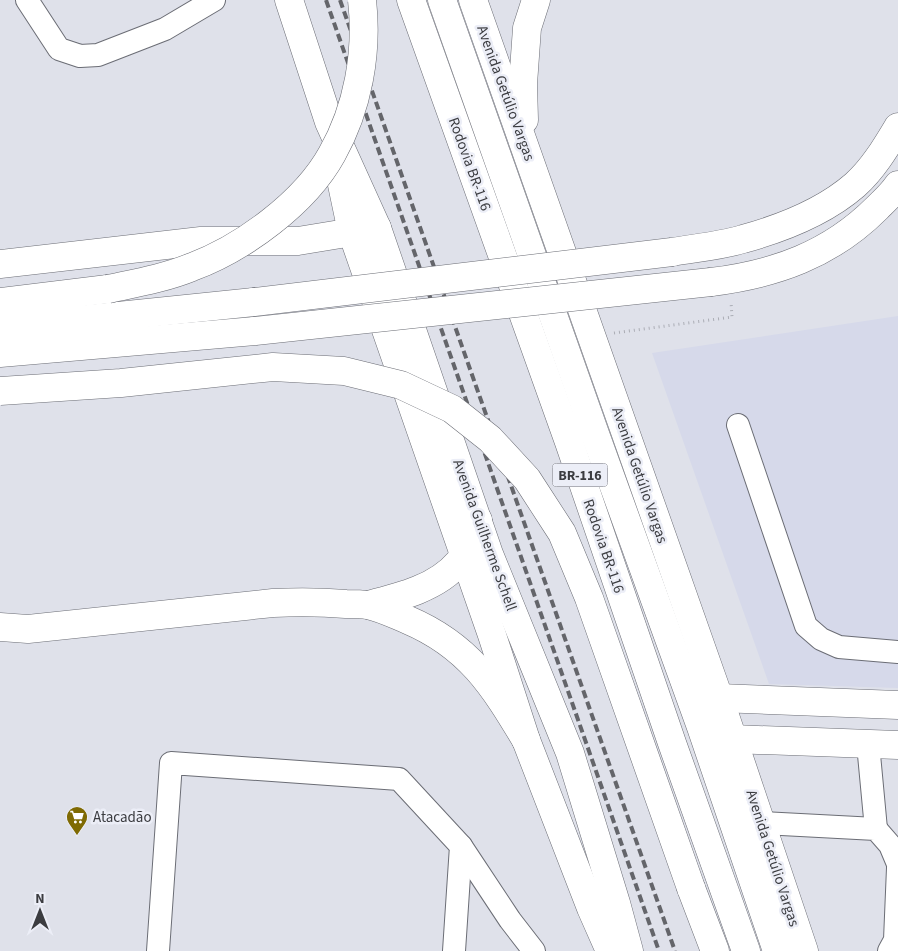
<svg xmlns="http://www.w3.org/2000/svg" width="898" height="951" font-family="'Source Sans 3',sans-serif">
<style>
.built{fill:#d6d9ea}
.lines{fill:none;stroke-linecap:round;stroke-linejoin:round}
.minor-casing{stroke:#6b6d75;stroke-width:24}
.major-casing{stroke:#6b6d75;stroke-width:29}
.highway-casing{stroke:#6b6d75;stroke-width:29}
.path{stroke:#abadb5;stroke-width:3;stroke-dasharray:1 4;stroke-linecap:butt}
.minor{stroke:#fff;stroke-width:22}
.major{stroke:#fff;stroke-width:28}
.highway{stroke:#fff;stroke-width:28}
.rail{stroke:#64656a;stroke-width:4;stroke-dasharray:8 4;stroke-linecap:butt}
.highway-bridge-casing{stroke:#6b6d75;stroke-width:29;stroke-linecap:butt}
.highway-bridge{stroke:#fff;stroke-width:28}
.labels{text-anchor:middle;stroke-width:5;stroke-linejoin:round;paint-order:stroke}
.shield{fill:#eceef7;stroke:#707177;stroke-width:1}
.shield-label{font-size:14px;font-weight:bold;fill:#3b3c40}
.street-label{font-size:15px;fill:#3b3c40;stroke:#eceef7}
.poi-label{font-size:15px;fill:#3b3c40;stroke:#eceef7;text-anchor:start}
</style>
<rect width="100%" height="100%" fill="#dfe1ea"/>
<!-- built -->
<polygon class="built" points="898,316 898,688 769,684 652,353"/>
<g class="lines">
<!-- minor casing -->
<g class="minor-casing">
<g id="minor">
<polyline points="27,0 59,49 80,56 98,55 165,29 214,0"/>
<polyline points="738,425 806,626 821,639 839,647 898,652"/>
<polyline points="868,744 876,829"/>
<polyline points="762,823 876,829 890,845 898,864"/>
<polyline points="461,846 510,920 534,951"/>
<polyline points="158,951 171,763 399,779 461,846 454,951"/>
<polyline points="889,951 895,940 898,868"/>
</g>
</g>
<!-- major casing -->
<g class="major-casing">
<g id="major">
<polyline points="289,0 329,122 377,228 489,554 570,753 616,903 629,951"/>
<polyline points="340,175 352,232 492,635 526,740 591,908 610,951"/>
<polyline points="719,698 898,705"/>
<polyline points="732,739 898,745"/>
</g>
</g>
<!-- highway casing -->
<g class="highway-casing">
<g id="highway">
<polyline points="411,0 569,442 672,743 746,951"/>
<polyline points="442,0 595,434 701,727 777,951"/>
<polyline points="473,0 719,698 804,951"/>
<polyline points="524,120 523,84 527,28 536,0"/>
<path d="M672 252C695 248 720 246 743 239 783 228 824 212 855 185 873 169 886 147 898 127"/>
<polyline points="0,264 201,241 298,241 377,228"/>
<path d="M711 282C775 274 830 255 877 208 884 201 892 194 898 185"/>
<polyline points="0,302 108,289"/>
<polyline points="0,328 254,302"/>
<polyline points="0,353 255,331"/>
<path d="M368 605C400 597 437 588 459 562 469 550 474 534 478 520"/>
<path d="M0 627 28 629 273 603C297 602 321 602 346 604 353 604 361 604 368 605 382 608 396 615 408 620 469 646 493 685 526 740"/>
<polyline points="691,888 715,951"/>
</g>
</g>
<!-- path -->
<polyline class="path" points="614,333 732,317 731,302"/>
<!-- minor -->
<use href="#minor" class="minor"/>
<!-- major -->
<use href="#major" class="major"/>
<!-- highway -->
<use href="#highway" class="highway"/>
<!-- rail -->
<g class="rail">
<polyline points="326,0 659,951"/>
<polyline points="340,0 675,951"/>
</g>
<!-- highway-bridge casing -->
<g class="highway-bridge-casing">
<g id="highway-bridge">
<path d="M108 289C136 283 165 278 192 267 243 248 305 203 332 154 358 108 368 52 362 0"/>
<polyline points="254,302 672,252"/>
<polyline points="255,331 711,282"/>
<polyline points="0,391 121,383 273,367 344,371 401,385 452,409 490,439 527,479 562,533 589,598 691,888"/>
</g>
</g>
<!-- highway-bridge -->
<use href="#highway-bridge" class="highway-bridge"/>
</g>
<!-- icons -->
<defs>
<g id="supermarket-pin" transform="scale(1.125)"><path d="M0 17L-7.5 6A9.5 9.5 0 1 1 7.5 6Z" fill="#7f6a03" stroke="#eceef7"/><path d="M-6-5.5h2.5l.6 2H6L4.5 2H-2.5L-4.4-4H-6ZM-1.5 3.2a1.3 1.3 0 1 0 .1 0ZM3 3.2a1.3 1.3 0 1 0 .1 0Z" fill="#fff"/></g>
</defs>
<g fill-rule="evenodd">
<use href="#supermarket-pin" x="77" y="817"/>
</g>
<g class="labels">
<!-- shield labels -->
<rect class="shield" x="552.5" y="463.5" width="55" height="23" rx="4"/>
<g class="shield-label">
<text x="580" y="480">BR-116</text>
</g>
<!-- street labels -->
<g class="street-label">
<text transform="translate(506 93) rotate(70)" y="5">Avenida Getúlio Vargas</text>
<text transform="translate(470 164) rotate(70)" y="5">Rodovia BR-116</text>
<text transform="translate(640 475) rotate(71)" y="5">Avenida Getúlio Vargas</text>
<text transform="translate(485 535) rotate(70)" y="5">Avenida Guilherme Schell</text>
<text transform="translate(604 546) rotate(71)" y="5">Rodovia BR-116</text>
<text transform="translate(773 858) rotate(72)" y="5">Avenida Getúlio Vargas</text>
</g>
<!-- poi labels -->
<g class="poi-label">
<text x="93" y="822">Atacadão</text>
</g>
</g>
<!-- north arrow -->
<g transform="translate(40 911)" stroke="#eceef7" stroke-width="4" paint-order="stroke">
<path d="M0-4L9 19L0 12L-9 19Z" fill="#3b3c40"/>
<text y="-8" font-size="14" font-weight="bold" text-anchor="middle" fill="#3b3c40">N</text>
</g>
</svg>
